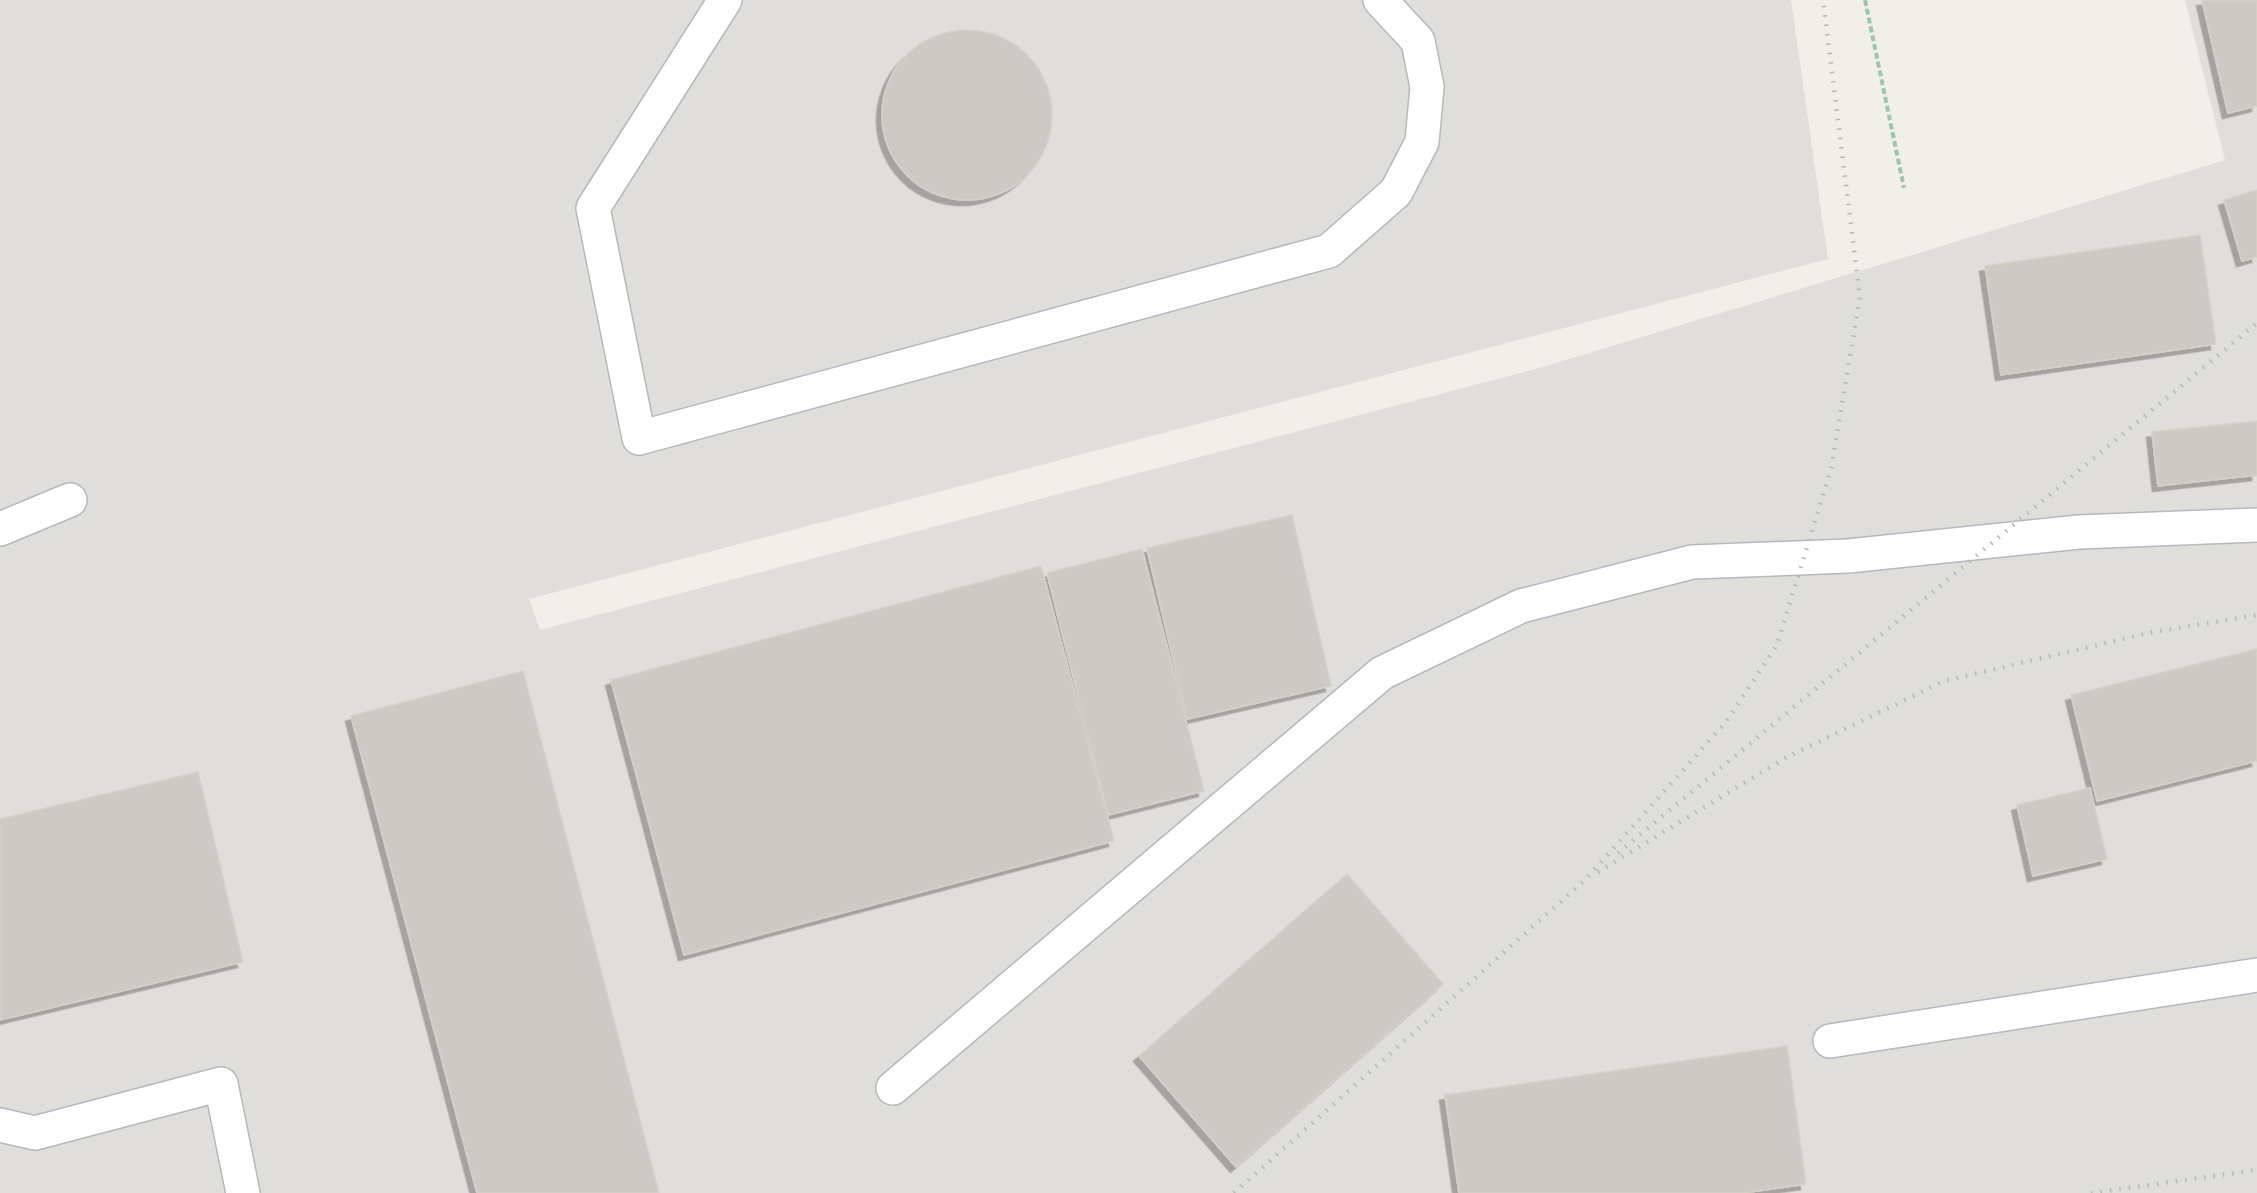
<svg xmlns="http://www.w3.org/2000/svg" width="2257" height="1193" font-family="Inter,sans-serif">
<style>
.industrial{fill:#e0deda}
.building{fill:#cccac5;stroke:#d6d1c6;stroke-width:1.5;filter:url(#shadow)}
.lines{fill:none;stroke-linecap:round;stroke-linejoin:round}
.minor-casing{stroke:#b5b8bc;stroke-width:36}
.path{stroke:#9cc7a9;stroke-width:4;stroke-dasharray:6 3;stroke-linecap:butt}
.minor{stroke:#fff;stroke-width:33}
.rail{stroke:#b6b7b8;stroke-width:4.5;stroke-dasharray:1.5 8;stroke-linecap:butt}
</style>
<defs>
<filter id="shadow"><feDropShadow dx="-5.5" dy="5.5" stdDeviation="0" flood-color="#0004"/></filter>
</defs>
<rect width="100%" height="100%" fill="#f1efe8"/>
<!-- industrial -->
<polygon class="industrial" points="0,0 1791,0 1828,259 529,599 540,630 1543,367 2225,160 2185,0 2257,0 2257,1193 0,1193"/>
<!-- building -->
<g class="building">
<polygon points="2202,0 2257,0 2257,106 2228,113"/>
<circle cx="967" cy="115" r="85"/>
<polygon points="2257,190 2257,257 2242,261 2224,200"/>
<polygon points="2200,235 2216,344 2001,375 1985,266"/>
<polygon points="2257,421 2257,475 2158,486 2152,432"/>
<polygon points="1292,515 1331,686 1187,719 1147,548"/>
<polygon points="1142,549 1204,791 1108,815 1047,573"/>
<polygon points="1041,566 1114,841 684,955 611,680"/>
<polygon points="2257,649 2257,761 2097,801 2071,695"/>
<polygon points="523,671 659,1193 477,1193 351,716"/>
<polygon points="198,772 243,962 0,1020 0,819"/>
<polygon points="2090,788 2107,859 2033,876 2017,805"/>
<polygon points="1347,874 1443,984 1236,1167 1139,1056"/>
<polygon points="1787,1046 1806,1184 1743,1193 1459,1193 1445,1095"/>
</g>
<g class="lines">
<!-- minor casing -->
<g class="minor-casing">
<g id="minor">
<polyline points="725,0 593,208 639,438 1329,251 1396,192 1422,142 1427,87 1418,41 1380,0"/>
<polyline points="0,529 70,500"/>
<polyline points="1830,1041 2257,975"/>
<polyline points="893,1088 1382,673 1521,606 1692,562 1848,556 2079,532 2257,525"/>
<polyline points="0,1125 35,1133 221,1084 243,1193"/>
</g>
</g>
<!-- path -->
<polyline class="path" points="1865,0 1904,188"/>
<!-- minor -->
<use href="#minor" class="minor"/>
<!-- rail -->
<g class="rail">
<polyline points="1618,853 2257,323"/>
<polyline points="1598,872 1785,758 1944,681 2153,632 2257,615"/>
<polyline points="1234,1193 1585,880 1726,722 1777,645 1831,469 1860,297 1823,0"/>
<polyline points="2091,1193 2257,1170"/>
</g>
</g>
</svg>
